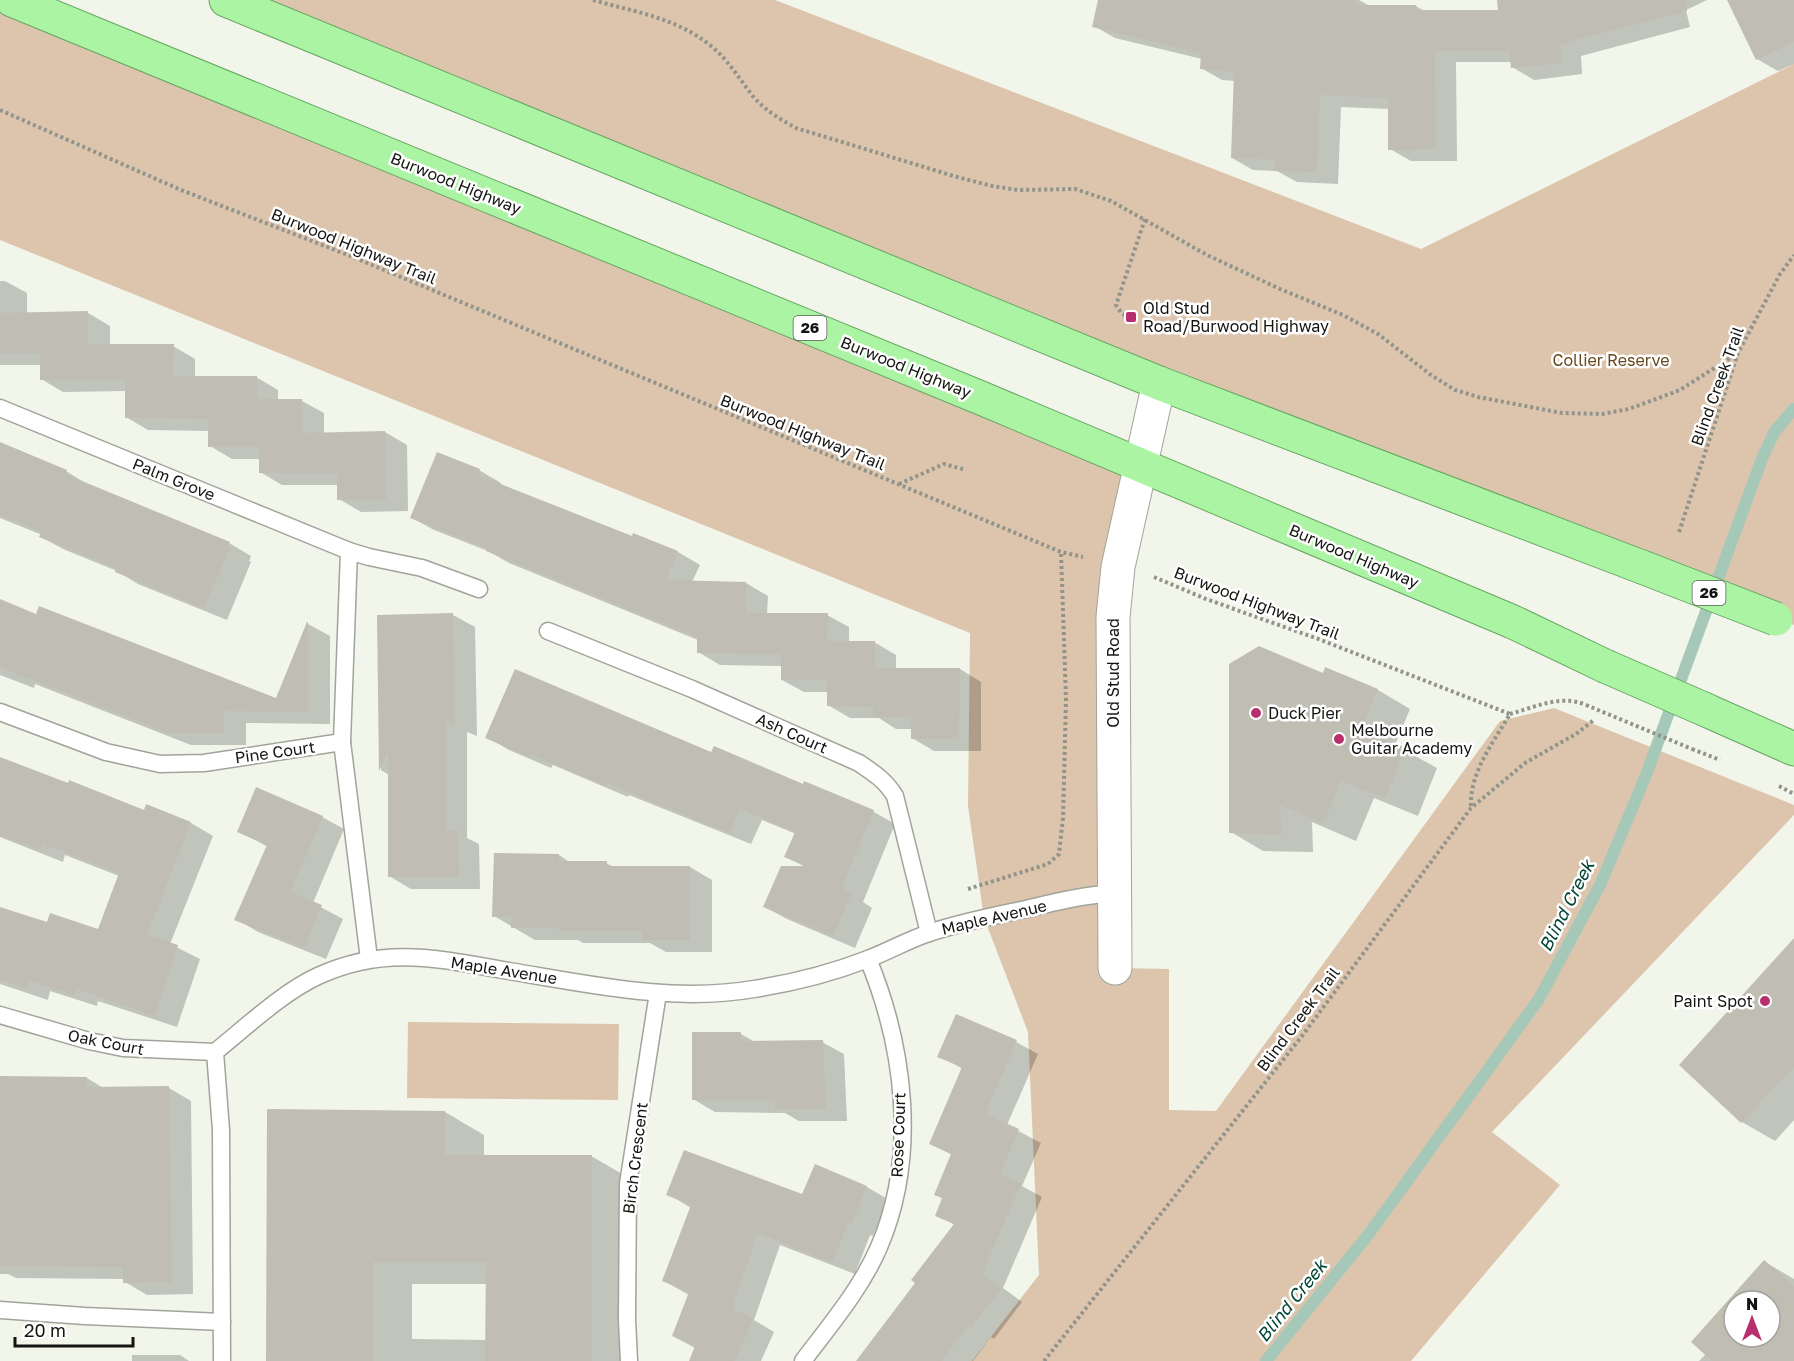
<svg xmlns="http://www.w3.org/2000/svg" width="1794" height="1361" font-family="'Golos Text',sans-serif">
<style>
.green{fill:#dcc5ac}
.shadow{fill:#0003;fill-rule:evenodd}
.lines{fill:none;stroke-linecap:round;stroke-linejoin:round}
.stream{stroke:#a6c8b9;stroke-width:12}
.building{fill:#c0bdb3;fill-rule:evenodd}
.service-casing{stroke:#a1a49a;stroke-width:19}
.minor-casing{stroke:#a1a49a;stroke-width:35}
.trunk-casing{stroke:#67a562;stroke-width:35}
.path{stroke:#92948c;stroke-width:4;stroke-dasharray:3 3;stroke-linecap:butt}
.service{stroke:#fff;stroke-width:16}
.minor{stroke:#fff;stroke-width:33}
.trunk{stroke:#aaf4a4;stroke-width:33}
.trunk-bridge-casing{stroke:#67a562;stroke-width:35;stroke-linecap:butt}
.path-bridge{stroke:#92948c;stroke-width:4;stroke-dasharray:3 3;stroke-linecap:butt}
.trunk-bridge{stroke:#aaf4a4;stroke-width:33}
.poi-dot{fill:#b82f6d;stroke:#fff;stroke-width:2}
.labels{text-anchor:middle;stroke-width:5;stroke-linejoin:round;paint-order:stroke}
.shield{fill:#fff;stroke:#5a5b58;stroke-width:1.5}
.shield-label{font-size:15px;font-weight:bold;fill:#141511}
.street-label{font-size:16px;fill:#141511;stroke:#fff}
.poi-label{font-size:16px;fill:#141511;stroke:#fff;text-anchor:start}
.park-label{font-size:16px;fill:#69481d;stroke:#fff}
.water-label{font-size:18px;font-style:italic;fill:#004632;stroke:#fff}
</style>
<rect width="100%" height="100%" fill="#f2f5ea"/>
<!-- green -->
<g class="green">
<polygon points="0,0 1140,466 1118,567 1116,968 1169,969 1169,1110 1216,1111 1500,721 1554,708 1794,805 1794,815 1492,1132 1560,1185 1411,1361 972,1361 1039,1275 1028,1032 984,918 968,806 970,633 0,240"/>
<polygon points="226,0 775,0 1421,249 1794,64 1794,625"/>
<polygon points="408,1022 619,1024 618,1100 407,1098"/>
</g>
<!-- shadow -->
<g class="shadow">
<polygon points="1100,0 1359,0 1370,6 1416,6 1424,11 1500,11 1499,0 1707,0 1686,10 1690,27 1581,56 1582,74 1534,80 1512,67 1512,62 1456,62 1457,161 1411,161 1390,149 1390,109 1341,107 1338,184 1297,182 1277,171 1253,170 1232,158 1235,81 1222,80 1201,68 1202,59 1115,38 1094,26"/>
<polygon points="1729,0 1794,0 1794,64 1778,71 1757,59"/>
<polygon points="0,281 5,281 27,293 27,314 88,313 110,326 110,346 173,346 195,359 195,377 256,377 278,390 278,401 302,401 324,413 324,434 385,432 407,445 408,511 361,512 339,499 338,485 282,485 260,472 260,459 232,459 210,446 210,431 148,430 126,417 126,391 63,392 41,379 41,365 0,365"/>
<polygon points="0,444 66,471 87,484 229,543 251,556 249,561 251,562 227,620 138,584 117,571 63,549 41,537 42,535 0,518"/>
<polygon points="479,470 501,483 500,485 633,538 634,535 678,552 700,565 692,582 746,583 768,596 767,614 827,615 849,627 849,642 874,642 896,655 896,669 960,669 981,682 981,751 934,751 912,738 913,729 896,729 879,718 850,718 828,705 828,692 804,692 782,680 783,666 720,665 698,652 698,640 509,563 488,551 434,530 412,518"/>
<polygon points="0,601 37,616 277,700 308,624 330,636 330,724 246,723 246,745 191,745 35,684 34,688 0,675"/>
<polygon points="453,615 475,627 477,736 467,732 467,838 479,844 480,889 411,889 389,876 389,775 381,770 378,616"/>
<polygon points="1326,669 1378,690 1410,709 1395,745 1437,768 1418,816 1374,798 1356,841 1312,822 1313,852 1263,851 1231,832"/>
<polygon points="487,737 712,754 804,786 805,783 874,812 895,824 863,902 872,908 855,948 787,919 765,907 805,867 786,856 796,834 762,820 751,844 629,795 628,797 553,765 551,768 509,750"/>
<polygon points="0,758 145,812 147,806 191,823 213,836 170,944 200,959 177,1027 98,1001 97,1006 50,991 48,1000 0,984 0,909 48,924 99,930 119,876 65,855 63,862 0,837"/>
<polygon points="322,817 344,829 313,903 343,919 326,959 258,932 236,919 268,847 239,831"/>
<polygon points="559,855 571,863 606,863 614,867 690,867 712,880 712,952 666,952 650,943 583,943 578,940 535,940 494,916"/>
<polygon points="1794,940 1794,1120 1775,1141 1742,1122 1681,1065"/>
<polygon points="741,1034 755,1042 822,1042 844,1054 847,1121 799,1121 785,1113 715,1112 693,1099"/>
<polygon points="1016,1042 1038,1054 1007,1125 1041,1143 1022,1186 1042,1197 1003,1288 1022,1302 994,1339 991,1337 973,1361 858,1361 917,1282 955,1225 937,1215 944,1199 936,1194 952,1155 931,1143 963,1069 939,1056"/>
<polygon points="0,1077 87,1078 105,1089 169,1088 191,1101 193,1294 147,1295 125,1282 125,1279 16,1278 8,1274 0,1274"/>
<path d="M445 1112 484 1135V1156H591L631 1179V1361H267ZM412 1284H487V1340L412 1339Z"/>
<polygon points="815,1165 867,1187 889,1200 873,1236 870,1235 855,1274 780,1245 754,1320 774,1332 761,1361 690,1361 695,1348 673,1336 689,1295 664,1281 691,1208 668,1194 802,1196"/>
<path d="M1765 1262 1794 1279V1361H1699L1706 1354 1693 1342ZM1734 1301H1770V1337H1734Z"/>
<polygon points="132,1355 180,1355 189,1361 132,1361"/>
</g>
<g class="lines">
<!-- stream -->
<polyline class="stream" points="1266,1361 1368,1235 1539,999 1601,883 1646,775 1763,456 1775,431 1794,409"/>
</g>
<!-- building -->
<g class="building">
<polygon points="1098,0 1355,0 1355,5 1416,5 1416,10 1498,10 1497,0 1686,0 1687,11 1560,44 1562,63 1511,68 1509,51 1435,51 1436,149 1388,150 1388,98 1320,95 1317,172 1274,171 1275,160 1231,158 1234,72 1200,69 1201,53 1092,27"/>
<polygon points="1727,0 1794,0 1794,42 1756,60"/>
<polygon points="88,311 88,344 174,344 173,376 257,376 257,399 302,399 303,433 385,431 386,499 337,500 337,473 259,473 259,447 208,447 208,419 125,418 125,379 40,380 40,353 0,353 0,313"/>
<polygon points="0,442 67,470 65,474 230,542 227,547 230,548 204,608 115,572 116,568 39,537 41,532 0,515"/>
<polygon points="437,452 480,469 478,475 632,536 633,533 678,551 666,580 746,582 746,613 828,613 827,641 875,641 875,668 960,668 959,739 911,739 911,717 873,717 873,707 827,706 827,680 781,680 781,654 697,653 697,637 486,551 487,548 410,518"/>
<polygon points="0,599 36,614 39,606 276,698 307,622 308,622 308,712 224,711 224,733 168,733 0,667"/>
<polygon points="453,613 455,725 446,721 446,830 458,830 459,877 388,877 388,751 379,771 377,615"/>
<polygon points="1259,646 1323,673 1325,667 1378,689 1361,730 1406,748 1385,798 1341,781 1323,823 1280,805 1281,835 1229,833 1229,664"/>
<polygon points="515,669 711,752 714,746 803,784 804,781 874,810 841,889 851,894 833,936 763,907 781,866 805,866 784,857 795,832 740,809 729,833 607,783 606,786 530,754 529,757 485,738"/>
<polygon points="0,757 68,783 69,780 144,810 146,804 191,822 147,935 178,945 155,1016 76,989 74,995 28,980 26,988 0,980 0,907 47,922 50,913 98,929 119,873 43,844 41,850 0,835"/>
<polygon points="256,787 323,816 290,892 322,905 304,948 234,920 267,845 237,832"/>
<polygon points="494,853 559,854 559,861 607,861 607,866 690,866 690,940 642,940 642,931 559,931 559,928 511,928 512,916 492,917"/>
<polygon points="1794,938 1794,1067 1741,1123 1679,1065"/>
<polygon points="956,1014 1017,1040 985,1114 1019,1129 1000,1174 1021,1183 982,1274 1001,1289 971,1328 968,1325 942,1361 856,1361 915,1283 911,1280 954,1224 935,1216 942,1198 934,1195 951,1154 929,1144 962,1067 937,1057"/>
<polygon points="692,1032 741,1032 741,1041 823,1040 826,1109 775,1109 775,1101 692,1100"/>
<polygon points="0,1076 87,1077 87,1087 169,1086 172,1282 123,1283 123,1267 0,1266"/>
<polygon points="267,1109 445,1111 445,1155 592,1155 592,1361 485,1361 486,1262 373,1262 373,1361 266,1361"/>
<polygon points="684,1150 802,1194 815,1164 867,1186 851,1225 848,1223 832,1263 758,1233 732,1309 753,1318 735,1361 689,1361 695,1346 672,1336 689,1292 662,1281 691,1205 666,1195"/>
<path d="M1764 1260 1794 1286V1361H1712L1691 1342ZM1734 1301H1770V1337H1734Z"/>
</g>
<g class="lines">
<!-- service casing -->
<g class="service-casing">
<g id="service">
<polyline points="0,408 349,551 342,742"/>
<polyline points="349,551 369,557 422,568 479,589"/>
<path d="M548 631 692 689 859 763C874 773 886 781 895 796L929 933"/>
<polyline points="0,712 106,752 160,764 204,763 342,742 369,959"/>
<polyline points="0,1015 89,1041 123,1048 215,1052"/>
<polyline points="0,1310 85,1316 222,1322"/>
<path d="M222 1361 221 1130 215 1052C246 1027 283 992 318 976 385 945 439 959 509 971 589 984 672 1003 754 989 792 983 832 973 868 959 889 951 908 940 929 933 961 922 993 916 1026 909 1055 902 1084 895 1115 893"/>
<polyline points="629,1361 627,1320 628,1184 658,993"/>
<path d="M803 1361C830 1325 861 1289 879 1247 918 1157 905 1048 868 959"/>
</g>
</g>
<!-- minor casing -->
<g class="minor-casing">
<polyline id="minor" points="1115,968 1113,617 1118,567 1159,383"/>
</g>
<!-- trunk casing -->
<g class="trunk-casing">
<g id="trunk">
<polyline points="12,0 981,398 1513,622 1605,666"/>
<polyline points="226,0 1159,383 1642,567"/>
<polyline points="1706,710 1794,749"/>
</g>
</g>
<!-- path -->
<g class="path">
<path d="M593 0C635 12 677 18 711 46 728 60 739 78 752 95 764 110 780 119 796 128L957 177 992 186 1018 190 1075 189 1111 201 1207 255 1280 289 1343 315 1378 334 1431 375 1455 390 1478 397 1562 413 1602 414 1629 409 1680 390 1738 353"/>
<polyline points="0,110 181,190 353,257 1061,552 1083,557"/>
<polyline points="1131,317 1122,314 1116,305 1145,219"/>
<polyline points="899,484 944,464 966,470"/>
<polyline points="1679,532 1738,353 1780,274 1794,255"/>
<path d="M1154 577 1206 599 1321 640 1510 714C1493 743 1469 773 1471 808"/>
<path d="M1510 714C1535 707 1562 694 1586 705"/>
<polyline points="1692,749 1720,760"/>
<polyline points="1779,786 1794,794"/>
<polyline points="968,889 1048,864 1059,854 1063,818 1066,699 1061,552"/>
<polyline points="1044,1361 1302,1036 1471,808 1525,763 1576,734 1595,719"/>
</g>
<!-- service -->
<use href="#service" class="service"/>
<!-- minor -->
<use href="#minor" class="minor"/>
<!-- trunk -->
<use href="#trunk" class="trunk"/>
<!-- trunk-bridge casing -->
<g class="trunk-bridge-casing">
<g id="trunk-bridge">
<polyline points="1642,567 1776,619"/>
<polyline points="1605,666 1706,710"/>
</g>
</g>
<!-- path-bridge -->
<polyline class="path-bridge" points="1586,705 1692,749"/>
<!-- trunk-bridge -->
<use href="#trunk-bridge" class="trunk-bridge"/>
</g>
<!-- markers -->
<g class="poi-dot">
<rect x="1125" y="311" width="12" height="12" rx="3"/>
<circle cx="1256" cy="713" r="6"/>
<circle cx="1339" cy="739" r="6"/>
<circle cx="1765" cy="1001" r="6"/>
</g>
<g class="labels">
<!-- shield labels -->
<g class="shield">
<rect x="793.5" y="316" width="33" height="24" rx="4.5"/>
<rect x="1692.5" y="581" width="33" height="24" rx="4.5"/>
</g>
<g class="shield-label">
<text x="810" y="333">26</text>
<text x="1709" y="598">26</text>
</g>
<!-- street labels -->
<g class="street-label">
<text transform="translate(456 183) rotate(22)" y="6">Burwood Highway</text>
<text transform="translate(354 246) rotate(22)" y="6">Burwood Highway Trail</text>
<text transform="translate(906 367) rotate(22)" y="6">Burwood Highway</text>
<text transform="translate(1717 386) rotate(-70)" y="6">Blind Creek Trail</text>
<text transform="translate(803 432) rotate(22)" y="6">Burwood Highway Trail</text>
<text transform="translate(174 479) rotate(22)" y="6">Palm Grove</text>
<text transform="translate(1354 556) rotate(23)" y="6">Burwood Highway</text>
<text transform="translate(1257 603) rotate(21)" y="6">Burwood Highway Trail</text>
<text transform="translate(1113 673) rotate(-90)" y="6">Old Stud Road</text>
<text transform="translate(792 733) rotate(24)" y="6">Ash Court</text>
<text transform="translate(275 752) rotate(-8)" y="6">Pine Court</text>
<text transform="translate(994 917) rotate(-13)" y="6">Maple Avenue</text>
<text transform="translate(504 970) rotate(9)" y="6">Maple Avenue</text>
<text transform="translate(1298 1019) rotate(-53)" y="6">Blind Creek Trail</text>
<text transform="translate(106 1042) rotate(11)" y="6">Oak Court</text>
<text transform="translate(898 1135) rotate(-88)" y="6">Rose Court</text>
<text transform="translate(635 1158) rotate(-83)" y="6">Birch Crescent</text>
</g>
<!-- poi labels -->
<g class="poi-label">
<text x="1143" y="314">Old Stud<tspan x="1143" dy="18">Road/Burwood Highway</tspan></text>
<text x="1268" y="719">Duck Pier</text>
<text x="1351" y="736">Melbourne<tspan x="1351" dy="18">Guitar Academy</tspan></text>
<text x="1753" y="1007" text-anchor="end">Paint Spot</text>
</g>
<!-- park labels -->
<g class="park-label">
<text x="1611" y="366">Collier Reserve</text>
</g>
<!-- water labels -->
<g class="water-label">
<text transform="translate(1567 906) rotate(-63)" y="6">Blind Creek</text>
<text transform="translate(1292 1301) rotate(-51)" y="6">Blind Creek</text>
</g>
</g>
<!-- north arrow -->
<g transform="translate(1752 1319)"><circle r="28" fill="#ffffff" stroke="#a1a1a0" stroke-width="1.5"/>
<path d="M0-4.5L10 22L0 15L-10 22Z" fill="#b82f6d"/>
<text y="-9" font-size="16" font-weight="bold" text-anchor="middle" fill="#141511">N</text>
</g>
<!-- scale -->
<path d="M15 1337v9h118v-9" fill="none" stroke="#141511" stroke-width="3"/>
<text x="24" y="1337" font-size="18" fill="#141511" stroke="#ffffff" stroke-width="4.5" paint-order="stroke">20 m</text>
</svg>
